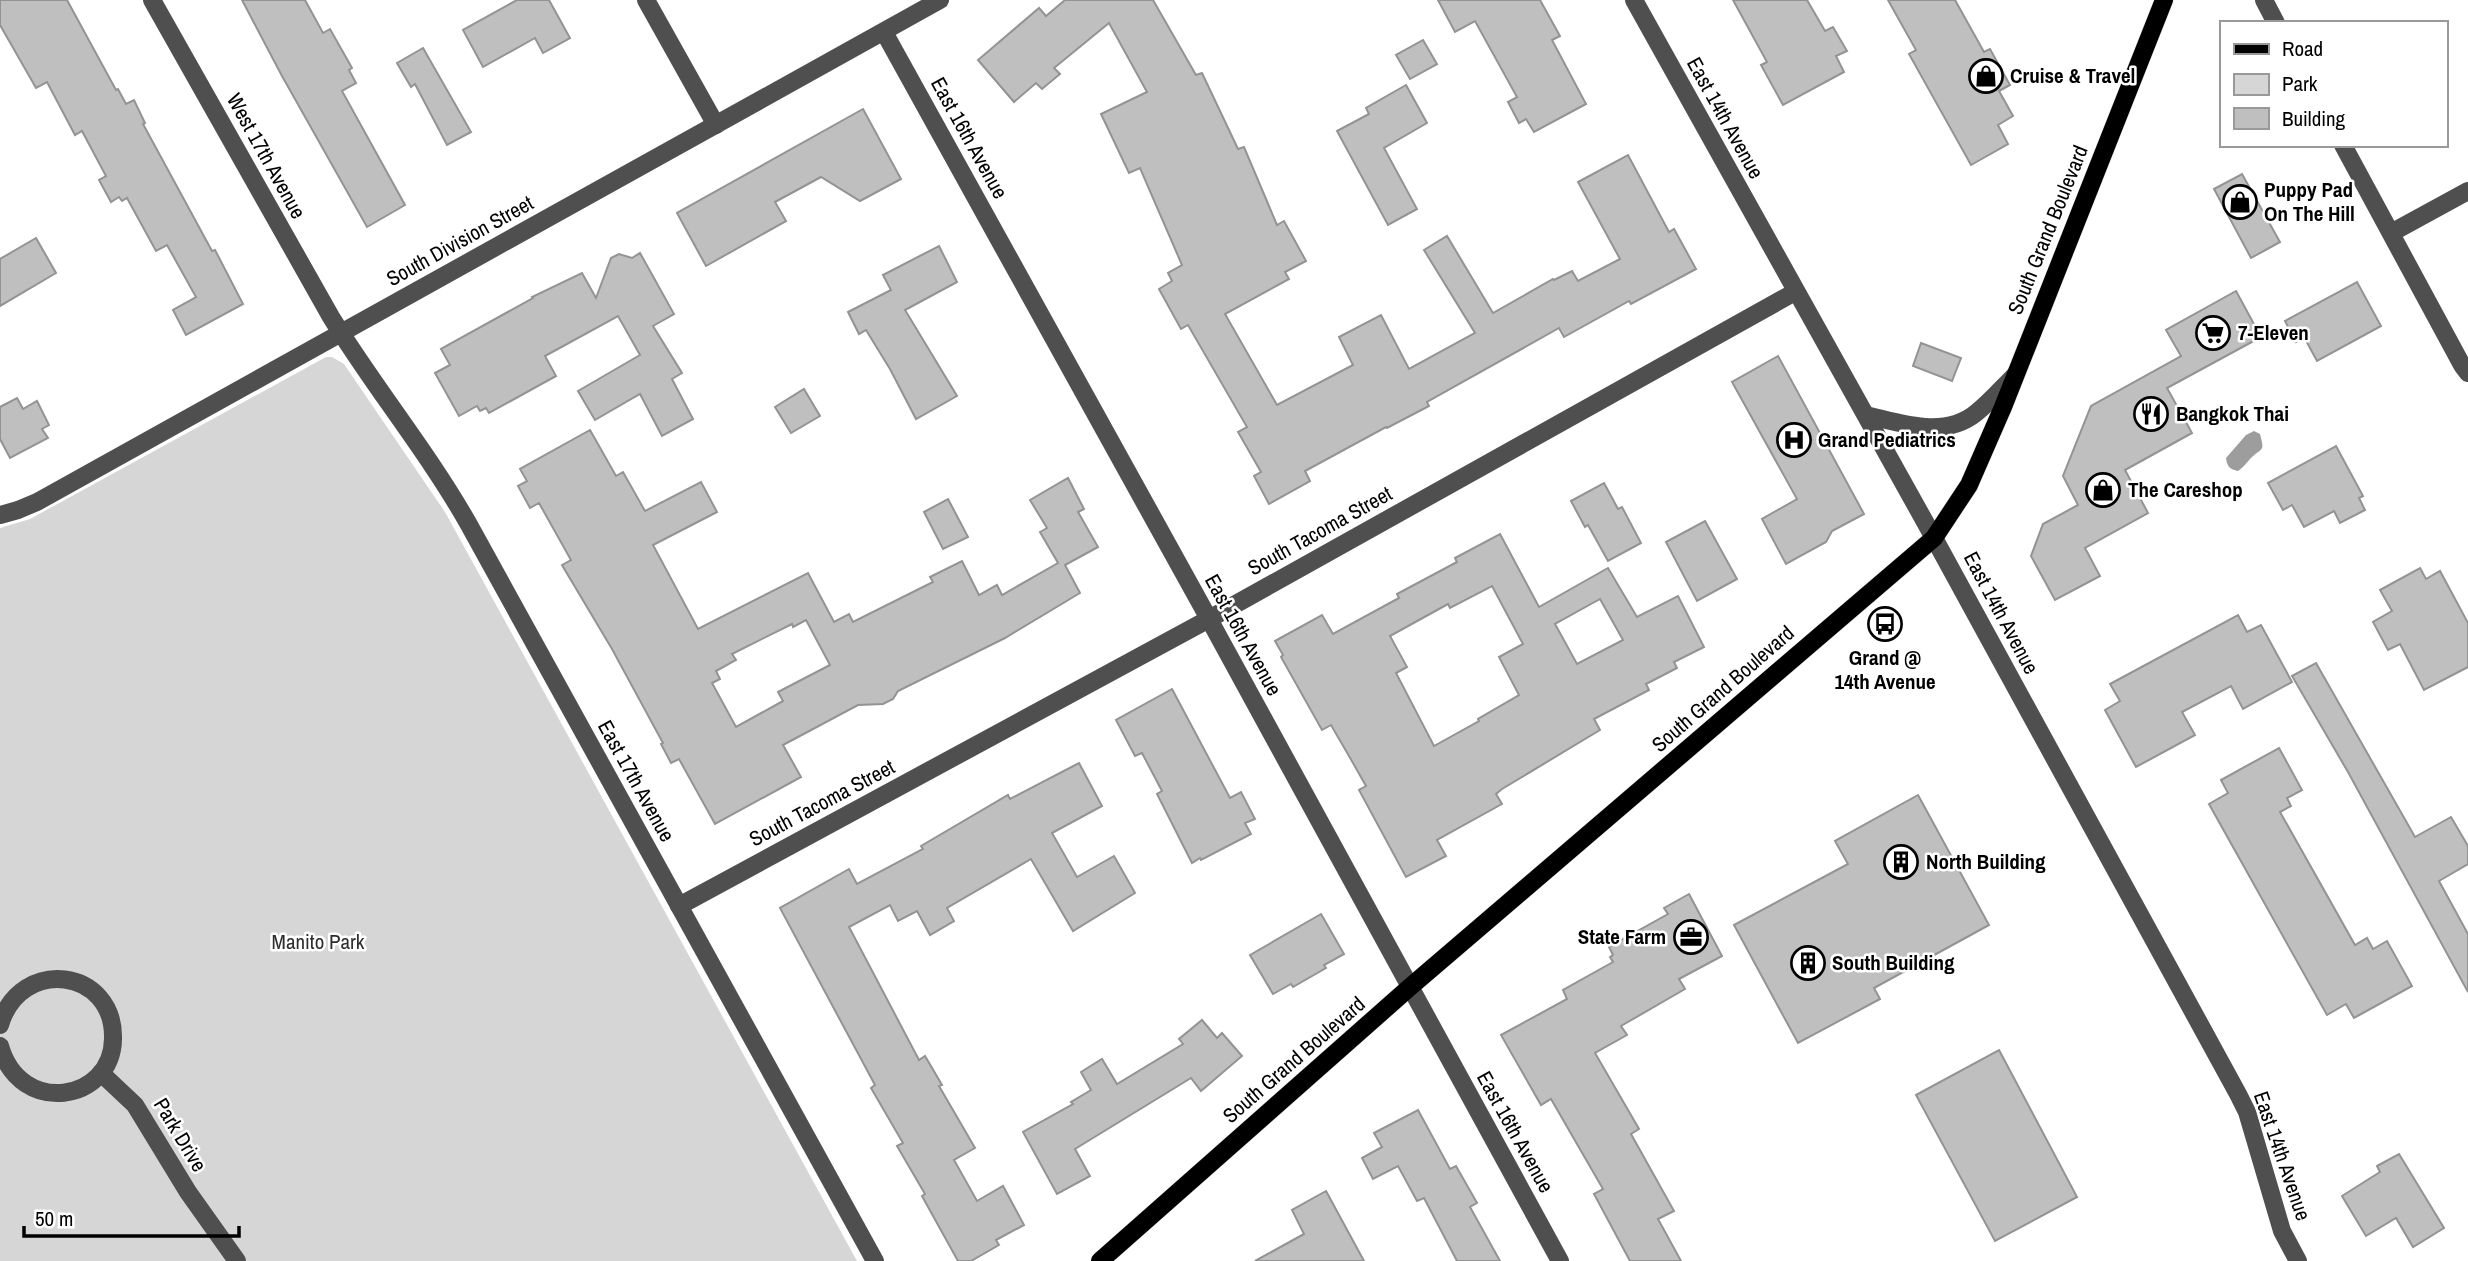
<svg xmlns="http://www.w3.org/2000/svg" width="2468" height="1261" font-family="'Archivo Narrow',sans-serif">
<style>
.green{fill:#d6d6d6}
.water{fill:#9d9d9d}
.building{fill:#bfbfbf;stroke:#939393;stroke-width:2;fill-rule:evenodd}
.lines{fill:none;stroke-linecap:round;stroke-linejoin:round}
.major-casing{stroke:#dbdbdb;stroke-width:19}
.minor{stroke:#4f4f4f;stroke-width:18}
.major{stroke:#000;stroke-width:18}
.labels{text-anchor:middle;stroke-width:5;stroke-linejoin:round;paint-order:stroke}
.poi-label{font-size:21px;font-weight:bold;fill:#000;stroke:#fff;text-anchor:start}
.street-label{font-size:21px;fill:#000;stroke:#fff}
.park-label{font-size:21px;fill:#2d2d2d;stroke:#fff}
</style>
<rect width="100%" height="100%" fill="#fff"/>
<!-- green -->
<polygon class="green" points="326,357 332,357 344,364 445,512 857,1261 0,1261 0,528 30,519"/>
<!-- water -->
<path class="water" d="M2254 431 2260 434C2265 453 2262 447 2251 458 2247 462 2244 467 2238 471 2230 469 2227 467 2226 458L2246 435Z"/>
<!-- building -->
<g class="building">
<polygon points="0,0 67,0 116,90 118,89 126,104 134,100 145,123 143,124 212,251 215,250 243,304 186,335 173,310 196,297 167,245 156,251 127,198 122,201 119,197 111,202 99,180 106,176 82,131 75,135 47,82 36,88 0,25"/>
<polygon points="242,0 305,0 323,33 330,29 352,68 349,70 356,83 342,91 405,205 367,227 282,76"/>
<polygon points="517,0 549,0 570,38 543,53 535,38 483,67 463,30"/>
<polygon points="1065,0 1153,0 1196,75 1202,73 1238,149 1244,147 1277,225 1284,221 1306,261 1285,272 1289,279 1225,314 1277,405 1353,365 1339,337 1381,315 1409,369 1475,333 1424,250 1447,236 1493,313 1553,279 1554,280 1572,271 1578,281 1620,259 1578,182 1628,155 1669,232 1674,229 1696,269 1631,304 1629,301 1564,337 1559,328 1427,402 1429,406 1387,428 1386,427 1305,471 1310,481 1269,504 1254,476 1261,472 1238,432 1247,427 1188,325 1181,329 1159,289 1172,281 1168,273 1182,265 1140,168 1129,173 1101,114 1147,92 1109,23 1054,68 1060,74 1042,89 1036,83 1014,102 978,60 1039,8 1046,16"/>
<polygon points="1438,0 1540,0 1560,36 1552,40 1586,104 1534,132 1526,119 1519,123 1508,102 1517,97 1475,21 1455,32"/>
<polygon points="1733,0 1807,0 1825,31 1833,27 1847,51 1836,56 1844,72 1783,105 1761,65 1767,62"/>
<polygon points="1888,0 1955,0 1984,52 1990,49 2010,85 1999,91 2013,116 1998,125 2008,144 1971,165 1909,54 1916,50"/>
<polygon points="1423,40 1437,64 1410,79 1396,55"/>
<polygon points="423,48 471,132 447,145 415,84 411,87 397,63"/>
<polygon points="1406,85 1427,123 1384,148 1417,209 1388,225 1337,131 1369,114 1366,108"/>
<polygon points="863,109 901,179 860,201 821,177 775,202 786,221 706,266 677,213"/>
<polygon points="2242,174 2280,242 2251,258 2214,189"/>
<polygon points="36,238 56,273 0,306 0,259"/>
<polygon points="939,246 957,282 905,310 957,396 916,419 890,369 866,330 859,334 848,312 891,290 883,275"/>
<polygon points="640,253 674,314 653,326 682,373 672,379 693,419 662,436 640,394 595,420 578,391 640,355 618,316 545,356 556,376 489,413 486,408 480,411 477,406 459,416 435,373 450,365 441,349 533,298 532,297 582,273 596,298 611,258 619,254 632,258"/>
<polygon points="2357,282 2381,326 2317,361 2304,337 2296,342 2285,321"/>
<polygon points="2236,291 2261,337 2167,388 2192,433 2125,470 2148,513 2085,548 2100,576 2055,600 2031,556 2043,524 2078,505 2063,476 2091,406 2181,356 2166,330"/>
<polygon points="1921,343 1961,358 1952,381 1913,366"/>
<polygon points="1778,356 1864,514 1832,531 1826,542 1786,564 1762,519 1797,499 1732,382"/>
<polygon points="804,389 820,416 791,433 775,407"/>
<polygon points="17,398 23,409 37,401 49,425 42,429 48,438 10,458 0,439 0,407"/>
<path d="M590 430 616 476 623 472 645 511 701 482 717 512 653 545 698 629 808 573 834 622 849 614 853 622 933 582 930 577 962 561 979 595 997 585 1002 595 1058 563 1040 532 1047 528 1030 500 1068 478 1084 509 1078 512 1098 547 1065 565 1080 593 1005 638 898 691 893 699 883 704 858 705 783 745 801 777 715 824 679 759 671 763 661 744 663 743 612 649 562 565 571 560 539 503 530 508 518 486 527 481 520 469ZM806 620 830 665 778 692 783 701 736 727 712 683 720 679 716 671 736 660 732 654 792 624 793 627Z"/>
<polygon points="2336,446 2363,496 2359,498 2365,510 2340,523 2334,511 2304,527 2292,505 2283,510 2268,483"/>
<polygon points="1604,483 1618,509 1622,507 1641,543 1608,561 1588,525 1585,527 1571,501"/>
<polygon points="948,499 968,537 943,549 924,512"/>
<polygon points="1705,521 1737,579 1697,601 1666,542"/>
<path d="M1500 534 1539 607 1608 568 1637 617 1678 596 1704 647 1674 662 1677 668 1646 684 1649 690 1594 719 1600 730 1502 789 1496 794 1502 804 1437 840 1446 856 1406 877 1359 790 1366 786 1349 756 1331 725 1322 730 1281 657 1283 655 1275 641 1322 615 1333 634 1399 598 1397 594 1457 562 1455 558ZM1492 586 1523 644 1499 657 1519 695 1478 719 1479 721 1434 746 1396 673 1407 667 1390 636 1448 604 1450 608ZM1600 599 1623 640 1577 664 1555 624Z"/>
<polygon points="2420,568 2426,579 2440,571 2468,623 2468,667 2424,690 2400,644 2388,650 2373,622 2392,611 2380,590"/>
<polygon points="2238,615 2247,632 2261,625 2292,682 2243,709 2231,686 2182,712 2195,735 2136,767 2105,710 2120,701 2110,684"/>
<polygon points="2316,663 2415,837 2451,817 2468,846 2468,864 2439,881 2468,934 2468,992 2348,772 2292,676"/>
<polygon points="1172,689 1230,798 1241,792 1255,819 1245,823 1251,834 1201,860 1200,858 1192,863 1157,794 1162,791 1142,753 1135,756 1116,720"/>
<polygon points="2279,748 2302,790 2287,798 2291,806 2280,812 2355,945 2367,938 2373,949 2387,941 2412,986 2354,1018 2346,1004 2327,1015 2209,804 2228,793 2221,780"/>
<polygon points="1079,763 1102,806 1052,833 1077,877 1114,856 1135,893 1073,931 1031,859 947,908 954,921 930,935 917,911 898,921 890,905 849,927 919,1060 925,1056 942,1085 939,1086 975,1148 954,1160 977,1201 1003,1186 1024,1225 996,1240 999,1245 971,1261 958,1261 922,1196 925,1194 897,1146 903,1143 871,1088 875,1085 780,908 849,869 857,884 923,849 921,846 1008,795 1010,799"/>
<polygon points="1918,795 1989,925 1874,988 1880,999 1798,1043 1734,925 1848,864 1835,841"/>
<polygon points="1689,894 1722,956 1679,979 1685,989 1621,1026 1627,1035 1595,1053 1639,1129 1631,1134 1674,1211 1658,1219 1681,1261 1630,1261 1594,1194 1603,1189 1551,1099 1541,1105 1501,1035 1567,999 1563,990 1613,962 1610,957 1613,955 1609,947 1668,914 1664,908"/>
<polygon points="1321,914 1344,954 1324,965 1326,968 1293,987 1291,984 1273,994 1250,955"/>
<polygon points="1202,1020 1217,1038 1222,1033 1242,1056 1201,1091 1191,1078 1075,1149 1090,1176 1057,1194 1023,1132 1073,1104 1071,1102 1091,1090 1081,1072 1102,1059 1117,1084 1183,1044 1179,1039"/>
<polygon points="1999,1050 2077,1197 1995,1241 1916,1095"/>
<polygon points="1418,1110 1450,1169 1456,1166 1477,1203 1470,1207 1500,1261 1457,1261 1424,1198 1417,1201 1398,1166 1373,1179 1362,1158 1382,1147 1374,1133"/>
<polygon points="2399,1154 2444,1228 2413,1247 2396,1218 2366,1236 2342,1196 2380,1172 2377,1166"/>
<polygon points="1326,1191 1364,1261 1255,1261 1304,1234 1292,1210"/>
</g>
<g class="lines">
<!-- major casing -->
<g class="major-casing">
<polyline id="major" points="1100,1261 1410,987 1934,538 1969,485 2003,407 2164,0"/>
</g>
<!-- minor -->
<g class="minor">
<path d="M152 0 331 317C374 387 427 451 468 523L875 1261"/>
<polyline points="646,0 716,125"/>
<polyline points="1634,0 1934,538 2238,1094 2247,1112 2282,1231 2298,1261"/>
<polyline points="2264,0 2276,23"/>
<polyline points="884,32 1209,619 1560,1261"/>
<polyline points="2343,145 2462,365 2468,373"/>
<polyline points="2391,233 2468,191"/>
<path d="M1866 415C1901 423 1944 439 1976 413 1990 402 2002 388 2015 375"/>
<polyline points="0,515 18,510 37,502 940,0"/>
<polyline points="679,906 1209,619 1795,292"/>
<path d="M0 1025C20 956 115 968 113 1039 112 1102 20 1117 0 1046"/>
<polyline points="101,1073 135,1105 188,1192 237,1261"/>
</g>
<!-- major -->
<use href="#major" class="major"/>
</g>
<!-- icons -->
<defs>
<g id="shop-ring" transform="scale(1.75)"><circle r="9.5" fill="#fff" stroke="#000" stroke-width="1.5"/><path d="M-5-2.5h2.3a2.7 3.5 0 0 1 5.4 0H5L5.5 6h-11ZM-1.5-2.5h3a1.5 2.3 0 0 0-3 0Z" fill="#000"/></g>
<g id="supermarket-ring" transform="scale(1.75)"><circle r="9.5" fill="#fff" stroke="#000" stroke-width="1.5"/><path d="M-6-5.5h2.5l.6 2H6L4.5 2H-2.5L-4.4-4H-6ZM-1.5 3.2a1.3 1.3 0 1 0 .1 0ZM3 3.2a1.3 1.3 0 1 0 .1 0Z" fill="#000"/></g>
<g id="restaurant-ring" transform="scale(1.75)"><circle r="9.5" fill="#fff" stroke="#000" stroke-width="1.5"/><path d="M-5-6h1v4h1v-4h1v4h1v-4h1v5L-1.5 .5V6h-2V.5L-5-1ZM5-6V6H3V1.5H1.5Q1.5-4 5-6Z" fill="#000"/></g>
<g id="hospital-ring" transform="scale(1.75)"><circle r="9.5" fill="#fff" stroke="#000" stroke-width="1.5"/><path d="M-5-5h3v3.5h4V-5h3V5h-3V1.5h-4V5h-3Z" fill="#000"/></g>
<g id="bus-ring" transform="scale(1.75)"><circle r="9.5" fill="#fff" stroke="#000" stroke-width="1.5"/><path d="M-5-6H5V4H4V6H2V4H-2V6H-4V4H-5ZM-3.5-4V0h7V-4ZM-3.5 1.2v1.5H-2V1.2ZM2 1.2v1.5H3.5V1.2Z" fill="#000"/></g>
<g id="building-ring" transform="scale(1.75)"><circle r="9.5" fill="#fff" stroke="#000" stroke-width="1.5"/><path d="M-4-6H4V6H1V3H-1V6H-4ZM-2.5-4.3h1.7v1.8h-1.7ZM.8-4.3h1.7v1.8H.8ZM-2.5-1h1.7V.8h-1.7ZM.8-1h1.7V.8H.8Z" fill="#000"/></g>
<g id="office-ring" transform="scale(1.75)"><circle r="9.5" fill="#fff" stroke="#000" stroke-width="1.5"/><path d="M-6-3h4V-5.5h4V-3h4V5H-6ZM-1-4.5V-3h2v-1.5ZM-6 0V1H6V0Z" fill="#000"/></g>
</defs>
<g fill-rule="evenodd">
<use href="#shop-ring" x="1986" y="76"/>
<use href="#shop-ring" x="2240" y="202"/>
<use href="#supermarket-ring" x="2213" y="333"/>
<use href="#restaurant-ring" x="2151" y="414"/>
<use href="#hospital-ring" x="1794" y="440"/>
<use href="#shop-ring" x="2103" y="490"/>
<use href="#bus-ring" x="1885" y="624"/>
<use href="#building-ring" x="1901" y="862"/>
<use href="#office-ring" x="1691" y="937"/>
<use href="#building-ring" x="1808" y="963"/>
</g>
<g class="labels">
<!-- poi labels -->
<g class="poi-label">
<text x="2010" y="83">Cruise &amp; Travel</text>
<text x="2264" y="197">Puppy Pad<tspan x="2264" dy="24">On The Hill</tspan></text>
<text x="2238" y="340">7-Eleven</text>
<text x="2176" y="421">Bangkok Thai</text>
<text x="1818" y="447">Grand Pediatrics</text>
<text x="2128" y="497">The Careshop</text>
<text x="1885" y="665" text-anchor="middle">Grand @<tspan x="1885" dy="24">14th Avenue</tspan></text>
<text x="1926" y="869">North Building</text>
<text x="1666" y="944" text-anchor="end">State Farm</text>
<text x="1832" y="970">South Building</text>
</g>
<!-- street labels -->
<g class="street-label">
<text transform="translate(1725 118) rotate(61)" y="7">East 14th Avenue</text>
<text transform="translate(969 138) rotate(61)" y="7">East 16th Avenue</text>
<text transform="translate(266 156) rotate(61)" y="7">West 17th Avenue</text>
<text transform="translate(2048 230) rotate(-68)" y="7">South Grand Boulevard</text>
<text transform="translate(460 241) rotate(-29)" y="7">South Division Street</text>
<text transform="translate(1320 531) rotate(-29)" y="7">South Tacoma Street</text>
<text transform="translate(2001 613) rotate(62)" y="7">East 14th Avenue</text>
<text transform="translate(1243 635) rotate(61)" y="7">East 16th Avenue</text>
<text transform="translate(1723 689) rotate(-41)" y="7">South Grand Boulevard</text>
<text transform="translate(636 781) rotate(61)" y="7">East 17th Avenue</text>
<text transform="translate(822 803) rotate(-28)" y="7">South Tacoma Street</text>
<text transform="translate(1294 1060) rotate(-41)" y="7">South Grand Boulevard</text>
<text transform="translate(1515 1132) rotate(61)" y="7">East 16th Avenue</text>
<text transform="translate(180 1135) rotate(59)" y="7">Park Drive</text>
<text transform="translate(2282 1156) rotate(71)" y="7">East 14th Avenue</text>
</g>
<!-- park labels -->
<g class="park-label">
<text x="318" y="949">Manito Park</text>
</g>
</g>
<!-- legend -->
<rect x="2220" y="21" width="228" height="126" fill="#ffffff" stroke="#999999" stroke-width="2"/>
<rect x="2234" y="44" width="35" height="10" fill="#000000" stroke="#999999" stroke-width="2"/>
<text x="2282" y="56" font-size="21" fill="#000000">Road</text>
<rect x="2234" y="74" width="35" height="21" fill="#d6d6d6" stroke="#999999" stroke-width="2"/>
<text x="2282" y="91" font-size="21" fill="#000000">Park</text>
<rect x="2234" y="108" width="35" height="21" fill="#bfbfbf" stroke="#999999" stroke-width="2"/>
<text x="2282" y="126" font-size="21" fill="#000000">Building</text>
<!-- scale -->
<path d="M24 1226v10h215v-10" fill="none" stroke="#000000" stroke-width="3.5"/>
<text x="35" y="1226" font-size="21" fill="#000000" stroke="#ffffff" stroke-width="5" paint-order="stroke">50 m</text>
</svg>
